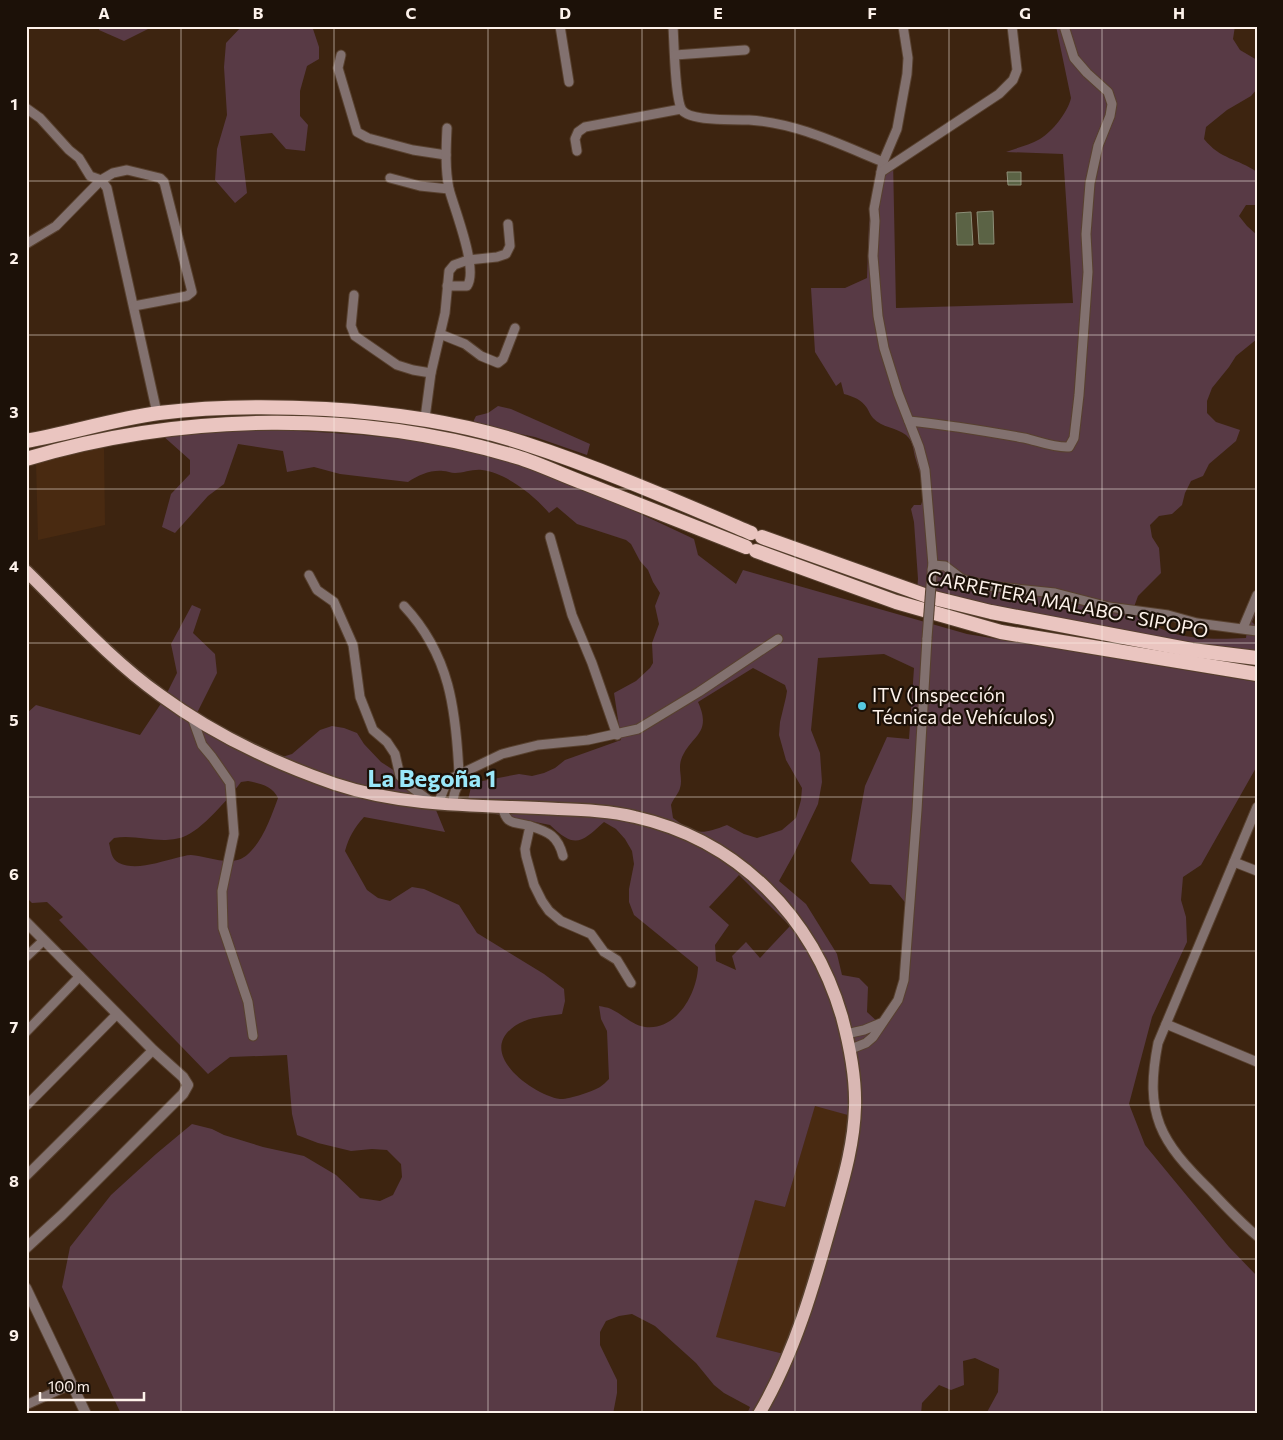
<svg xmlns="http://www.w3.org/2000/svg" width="1283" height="1440" font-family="Commissioner,sans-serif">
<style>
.built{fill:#492a11}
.green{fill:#583a45;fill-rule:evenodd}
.water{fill:#5b6345;stroke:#8c8e77}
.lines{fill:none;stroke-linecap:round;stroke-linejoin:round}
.minor-casing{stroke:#58412f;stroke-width:11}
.tertiary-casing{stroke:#58412f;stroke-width:12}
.primary-casing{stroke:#58412f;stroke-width:15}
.trunk-casing{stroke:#58412f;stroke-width:16}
.minor{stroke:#82716f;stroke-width:9}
.tertiary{stroke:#82716f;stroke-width:10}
.primary{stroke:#d9b7b3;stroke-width:12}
.trunk{stroke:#eac5c0;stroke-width:14}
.minor-bridge-casing{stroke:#58412f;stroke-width:11;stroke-linecap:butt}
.minor-bridge{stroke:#82716f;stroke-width:9}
.grid{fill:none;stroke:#fdf2eb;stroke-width:1;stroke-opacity:0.55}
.poi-dot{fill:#56c9e1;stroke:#1c1108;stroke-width:2}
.labels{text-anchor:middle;stroke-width:4.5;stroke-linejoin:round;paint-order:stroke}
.street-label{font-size:19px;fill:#fdf2eb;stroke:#1c1108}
.poi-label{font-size:19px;fill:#fdf2eb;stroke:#1c1108;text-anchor:start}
.district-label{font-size:24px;font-weight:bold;fill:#9ae8fa;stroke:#1c1108}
.neatline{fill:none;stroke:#fdf2eb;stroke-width:2}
.grid-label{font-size:16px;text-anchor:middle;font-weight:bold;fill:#fdf2eb}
</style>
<rect width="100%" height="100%" fill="#3d2410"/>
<!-- built -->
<g class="built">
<polygon points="104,447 105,525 38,540 36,461"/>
<polygon points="815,1105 855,1117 788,1355 715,1337 755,1199 785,1207"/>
</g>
<!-- green -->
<g class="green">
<polygon points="99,26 154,26 124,41 99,30"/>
<polygon points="242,26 312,26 319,47 319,59 307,66 300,91 300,116 308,125 305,151 286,149 272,133 240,136 247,193 235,203 215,180 217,149 227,115 224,67 226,43"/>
<path d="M1056 26H1235L1233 39 1240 50 1257 60V89L1251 96 1227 110 1206 127 1204 139C1221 160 1237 158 1257 172V205H1246L1239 216 1247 226 1257 235V339L1236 356 1229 367 1212 388 1207 401V413L1216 422 1240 430 1236 441 1209 464 1203 476 1191 481 1185 493 1182 505 1172 514 1159 516 1150 525 1152 537 1159 548 1161 573 1138 596 1134 607C1158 641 1208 640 1246 638L1250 606 1257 588V610L1252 622 1257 627V653L1036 624 916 600 918 579 914 522 911 509 914 505H921C927 490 920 474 916 460 913 451 914 442 906 435 896 427 882 428 873 418 870 415 869 411 867 408 861 399 854 397 844 394L841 382 836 386 815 352 811 288H845L867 278 869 223 883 162 893 159 896 308 1073 303 1063 154 1006 152C1017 148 1029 145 1040 139 1052 132 1068 112 1071 98Z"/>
<polygon points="498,406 511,409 590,444 587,455 535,437 472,424 476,416 488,413"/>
<path d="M283 430C351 434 420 437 487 454 559 473 627 508 694 539L698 555 736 584 743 570 967 634 1257 682V766L1201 865 1183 877 1181 900 1186 917 1187 942 1152 1017 1129 1104 1145 1145 1229 1247 1257 1276V1414H986L998 1392 999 1369 975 1358 963 1361 964 1385 951 1390 939 1385 922 1403 921 1414H747L750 1407 724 1393 714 1385 696 1363 655 1326 632 1314 619 1316 606 1321 600 1332V1345L617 1380V1393L613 1414H121L62 1287 70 1247 111 1195 156 1154 192 1124 212 1129 224 1135 263 1147 304 1156 336 1175 360 1198 380 1201 393 1195 402 1177 401 1164 387 1150 372 1149 351 1151 318 1143 297 1135 292 1114 287 1055 230 1057 208 1074 59 920 63 917 47 902 32 903 26 897V714L36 705 140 735 164 699 177 673 171 644 192 605 201 609 193 633 215 654 217 673 196 715 279 758 292 754 320 730 332 726 344 728 357 733 364 744 381 762 429 793 445 832 364 817C354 828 349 837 345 851L367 890 378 898 390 901 412 887 424 889 459 905 477 933 544 974 564 989 565 1001 562 1014C545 1017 526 1016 511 1029 479 1056 534 1095 560 1099 567 1100 594 1091 600 1087 603 1085 606 1082 609 1079L607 1031 601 1019 599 1006C603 1007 607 1007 611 1009 622 1014 632 1025 645 1027 676 1031 697 994 698 967L634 915 629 902V889L634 864 632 851 625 839 616 829 604 822C581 843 575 849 550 825L466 808 472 783 519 774 532 776 544 773 555 768 565 760 621 740 614 693 636 681 650 668 653 663 652 643 659 624 655 606 660 593 653 582 648 570 640 561 631 544 626 540 577 524 557 507 549 513C534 495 506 473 482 470 472 469 464 473 455 473 451 473 447 471 443 471 430 470 419 475 408 482L340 474 314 467 287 472 283 451 238 444 224 484 208 496 175 533 162 527 171 494 190 474V460L162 435 225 431ZM884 654 914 668 909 739 887 737 865 786 851 861 870 884 891 885 908 906 903 983 880 1024 867 1012 868 987 859 978 842 975 837 954 806 904 779 881 794 854 818 804 822 782 820 753 811 730 818 658ZM753 668 785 685 787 691 786 697 780 722 779 735 786 760 802 788 801 800 796 818 782 830 757 838 744 834 727 825C701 835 696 835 673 818L671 805C673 799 679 793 680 788 683 779 678 770 681 760 690 735 713 735 698 702ZM248 781C259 783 273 786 278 798 271 817 263 841 247 855 232 868 208 856 191 855 186 855 181 857 176 858 159 862 136 871 119 863 111 859 111 851 109 843L114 838C131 835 147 840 164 840 169 840 178 839 183 837 201 831 229 798 241 782ZM739 875 790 926 760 958 746 942 732 956 736 970 716 961 715 945 729 925 709 907ZM815 1106 855 1117 788 1355 716 1337 755 1200 785 1207Z"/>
</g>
<!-- water -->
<g class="water">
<polygon points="1007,172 1021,172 1021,185 1008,185"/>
<polygon points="993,211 994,244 979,244 977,212"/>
<polygon points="971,212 973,245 957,245 956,213"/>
</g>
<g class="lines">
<!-- minor casing -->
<g class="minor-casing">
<g id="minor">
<polyline points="560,26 569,82"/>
<path d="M673 26C674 41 675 100 682 110 689 121 735 120 749 120 797 123 839 144 883 162"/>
<polyline points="903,26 908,58 907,74 897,129 883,162 877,193 874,209 875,221 873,256 878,316 884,348 898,393 919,447 925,470 933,565"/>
<polyline points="341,55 338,68 357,132 368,138 413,150 446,155"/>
<polyline points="675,55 745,50"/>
<polyline points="26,108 40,118 69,150 79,158 90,176 101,180 107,188 157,413"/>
<polyline points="577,151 575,139 578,132 585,127 681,109"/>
<polyline points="881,172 999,94 1013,80 1017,70 1012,26"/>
<polyline points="390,178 420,186 449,189"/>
<polyline points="26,244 56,226 101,180 113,173 127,170 160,178 164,182 192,292 187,296 134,306"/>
<path d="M447 286H467C479 270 454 208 449 189 445 169 446 148 447 128"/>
<polyline points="354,295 351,326 355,336 397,365 413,370 431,373"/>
<polyline points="440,334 465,344 481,356 498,363 503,359 515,328"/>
<polyline points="425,418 431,373 445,313 449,271 454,265 468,260 497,257 506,254 510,246 508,224"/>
<path d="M909 421C948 425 985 431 1024 438 1038 441 1054 448 1069 447L1074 438 1079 395 1088 272 1086 234 1090 183 1098 146 1110 116 1112 104 1108 92 1087 73 1074 58 1064 26"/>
<polyline points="550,537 572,615 592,663 617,735"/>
<polyline points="932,570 933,565 945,566 962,579 988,586 1055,593 1109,607 1168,615 1197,623 1257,631"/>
<polyline points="309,575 317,590 334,602 353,645 360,697 373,730 387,742 395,754 400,776 406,783 431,802"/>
<path d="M404 606C450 655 456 710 459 774"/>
<polyline points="1243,628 1257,595"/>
<polyline points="192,717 202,745 212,757 230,783 234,834 222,891 223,928 248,1002 253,1036"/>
<polyline points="438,804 445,786 452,778 502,754 538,745 588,740 638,729 699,692 778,639"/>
<path d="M453 805C453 791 458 782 469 773"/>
<path d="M502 806C507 826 512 821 530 826L525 849 526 856 534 885 542 901 549 911 561 921 591 934 604 952 617 960 631 983"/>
<path d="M1257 807 1158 1043C1144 1115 1160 1141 1210 1190 1225 1206 1240 1222 1257 1236"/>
<path d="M530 826C549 832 558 836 563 856"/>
<polyline points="1234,862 1257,871"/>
<polyline points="26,957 44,940"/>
<polyline points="1166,1024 1257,1062"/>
<polyline points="26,1032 80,976"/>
<polyline points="846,1034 864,1030 881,1023"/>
<polyline points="851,1049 866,1043 873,1037 898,1000 904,980 917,810 927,638"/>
<polyline points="26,1106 117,1014"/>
<polyline points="26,1176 153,1050"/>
<polyline points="26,1405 72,1384"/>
</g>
</g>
<!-- tertiary casing -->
<g class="tertiary-casing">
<g id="tertiary">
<polyline points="26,922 153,1050 183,1077 188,1085 183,1094 62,1215 26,1248"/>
<polyline points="26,1288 86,1414"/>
</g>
</g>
<!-- primary casing -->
<g class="primary-casing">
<path id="primary" d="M26 571C69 613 111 660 160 695 213 734 274 763 335 784 407 808 484 805 558 809 584 810 611 811 635 817 738 840 813 917 842 1017 850 1047 856 1076 855 1107 854 1145 843 1181 833 1217 814 1285 795 1353 759 1414"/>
</g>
<!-- trunk casing -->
<g class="trunk-casing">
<g id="trunk">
<path d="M26 441C71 433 114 419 159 413 215 406 270 406 326 409 393 413 459 422 523 443 600 468 676 501 751 533"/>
<path d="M26 459C183 412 361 410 517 457 540 464 562 475 584 483 638 504 692 526 746 547"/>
<polyline points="762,537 930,597 991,612 1192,650 1257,658"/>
<polyline points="756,551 896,602 1001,632 1257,674"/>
</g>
</g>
<!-- minor -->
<use href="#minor" class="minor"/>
<!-- tertiary -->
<use href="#tertiary" class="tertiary"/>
<!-- primary -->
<use href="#primary" class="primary"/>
<!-- trunk -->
<use href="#trunk" class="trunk"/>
<!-- minor-bridge casing -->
<g class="minor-bridge-casing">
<polyline id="minor-bridge" points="927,638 932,573"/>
</g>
<!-- minor-bridge -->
<use href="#minor-bridge" class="minor-bridge"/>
</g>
<!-- grid -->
<path class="grid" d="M181 26V1414M334 26V1414M488 26V1414M642 26V1414M795 26V1414M949 26V1414M1102 26V1414M26 181H1257M26 335H1257M26 489H1257M26 643H1257M26 797H1257M26 951H1257M26 1105H1257M26 1259H1257"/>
<!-- markers -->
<circle class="poi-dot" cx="862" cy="706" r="5"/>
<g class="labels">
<!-- street labels -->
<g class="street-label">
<text transform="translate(1068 604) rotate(11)" y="7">CARRETERA MALABO - SIPOPO</text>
</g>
<!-- poi labels -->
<g class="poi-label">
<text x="872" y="702">ITV (Inspección<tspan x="872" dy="22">Técnica de Vehículos)</tspan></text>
</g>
<!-- district labels -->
<g class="district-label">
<text x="432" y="787">La Begoña 1</text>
</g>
</g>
<!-- border -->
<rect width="1283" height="1440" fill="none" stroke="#1c1108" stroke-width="55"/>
<!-- scale -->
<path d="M40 1392v8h104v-8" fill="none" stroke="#fdf2eb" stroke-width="2.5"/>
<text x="48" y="1392" font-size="15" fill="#fdf2eb" stroke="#1c1108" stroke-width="4" paint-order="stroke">100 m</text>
<rect x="28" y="28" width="1228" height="1384" class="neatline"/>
<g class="grid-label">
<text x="104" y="19">A</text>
<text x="258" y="19">B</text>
<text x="411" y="19">C</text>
<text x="565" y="19">D</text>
<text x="718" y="19">E</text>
<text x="872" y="19">F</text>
<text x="1025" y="19">G</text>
<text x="1179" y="19">H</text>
<text x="14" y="110">1</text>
<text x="14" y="264">2</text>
<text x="14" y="418">3</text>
<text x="14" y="572">4</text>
<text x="14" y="726">5</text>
<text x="14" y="880">6</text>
<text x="14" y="1033">7</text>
<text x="14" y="1187">8</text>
<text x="14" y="1341">9</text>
</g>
</svg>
